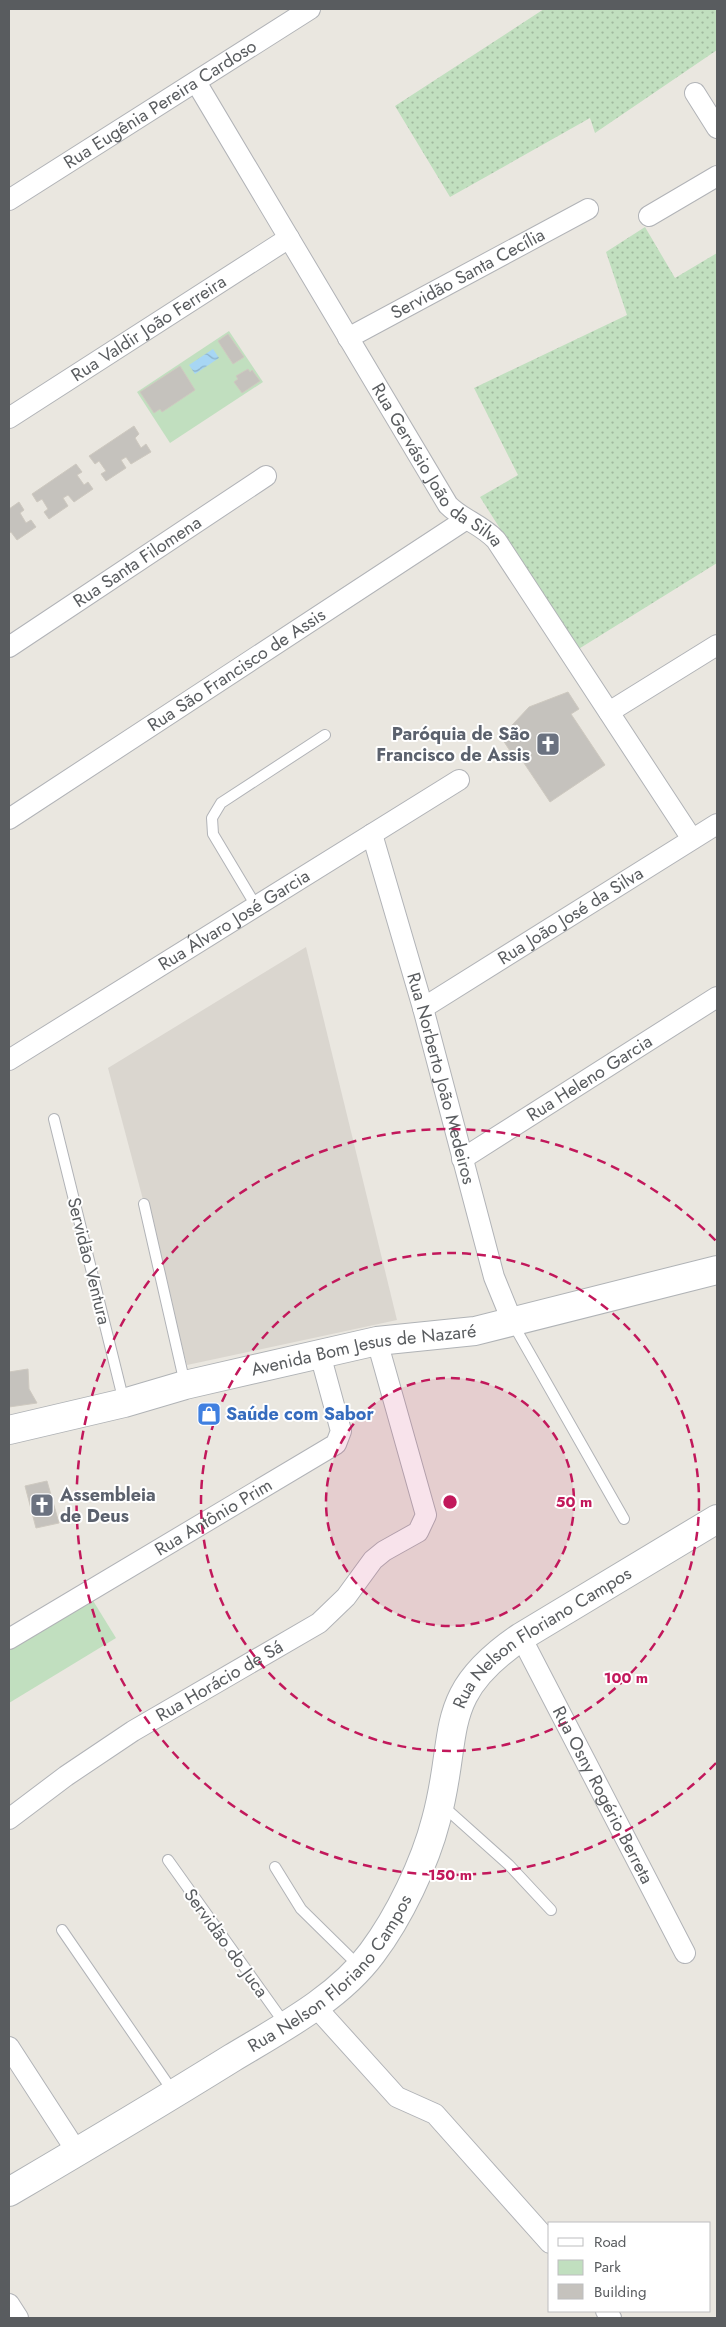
<svg xmlns="http://www.w3.org/2000/svg" width="726" height="2327" font-family="Jost,sans-serif">
<style>
.education{fill:#dad6cf}
.grass{fill:url(#grass-dots)}
.green{fill:#c1dfbf}
.water{fill:url(#water-waves)}
.building{fill:#c5c2bd;stroke:#cec9c0}
.lines{fill:none;stroke-linecap:round;stroke-linejoin:round}
.lane-casing{stroke:#b1b3b7;stroke-width:12}
.street-casing{stroke:#b1b3b7;stroke-width:22}
.secondary-casing{stroke:#b0b3b6;stroke-width:30}
.lane{stroke:#fff;stroke-width:10}
.street{stroke:#fff;stroke-width:20}
.secondary{stroke:#fff;stroke-width:28}
.ring{fill:none;stroke:#c2185b;stroke-width:2.5;stroke-dasharray:9 6}
.labels{text-anchor:middle;stroke-width:4;stroke-linejoin:round;paint-order:stroke}
.street-label{font-size:18px;fill:#595c5f;stroke:#fff}
.worship-label{font-size:18px;font-weight:bold;fill:#5b616d;stroke:#fff;text-anchor:end}
.shop-label{font-size:18px;font-weight:bold;fill:#366cbe;stroke:#fff;text-anchor:start}
.centre{fill:#c2185b;stroke:#fff;stroke-width:2.5}
.ring-label{font-size:15px;text-anchor:middle;font-weight:bold;fill:#c2185b;stroke:#fff;stroke-width:4;stroke-linejoin:round;paint-order:stroke}
</style>
<defs>
<pattern id="grass-dots" width="8" height="8" patternUnits="userSpaceOnUse" patternTransform="scale(1.25)"><rect width="8" height="8" fill="#c1dfbf"/><path d="M2 2h.1M6 6h.1" fill="none" stroke="#a0b89e" stroke-width="1.8" stroke-linecap="round"/></pattern>
<pattern id="water-waves" width="16" height="10" patternUnits="userSpaceOnUse" patternTransform="scale(1.25)"><rect width="16" height="10" fill="#a7d6f4"/><path d="M0 5q4-4 8 0t8 0" fill="none" stroke="#8bb1c9"/></pattern>
</defs>
<rect width="100%" height="100%" fill="#eae7e0"/>
<!-- education -->
<polygon class="education" points="306,947 397,1320 187,1365 108,1068"/>
<!-- grass -->
<g class="grass">
<polygon points="544,9 717,9 717,50 595,133 590,118 450,197 395,106"/>
<polygon points="645,227 675,278 717,253 717,563 577,650 480,497 518,475 474,388 627,315 606,252"/>
</g>
<!-- green -->
<g class="green">
<polygon points="229,331 263,382 170,443 137,392"/>
<polygon points="92,1599 116,1638 9,1703 9,1649"/>
</g>
<!-- water -->
<polygon class="water" points="213,349 219,358 195,374 189,365"/>
<!-- building -->
<g class="building">
<polygon points="228,334 244,357 233,364 218,341"/>
<polygon points="180,366 195,390 162,412 160,409 154,413 140,392"/>
<polygon points="248,369 250,372 252,370 260,381 242,393 234,382 238,379 236,376"/>
<polygon points="134,426 139,434 135,438 141,448 146,444 151,452 131,464 126,457 121,460 126,468 106,481 101,474 106,471 99,461 95,464 89,456"/>
<polygon points="76,464 82,472 77,475 84,485 88,482 93,489 74,502 68,495 63,498 68,506 49,519 44,512 48,509 42,499 37,502 32,494"/>
<polygon points="19,502 24,510 20,513 26,523 31,520 36,527 17,540 11,532 9,533 9,509"/>
<polygon points="568,692 579,709 571,714 605,765 550,802 516,751 512,754 501,737 529,707"/>
<polygon points="28,1369 29,1389 37,1403 9,1407 9,1372"/>
<polygon points="47,1481 59,1523 36,1528 25,1486"/>
</g>
<g class="lines">
<!-- lane casing -->
<g class="lane-casing">
<g id="lane">
<polyline points="256,906 213,834 212,818 221,803 325,735"/>
<polyline points="54,1119 124,1402"/>
<polyline points="144,1204 185,1384"/>
<polyline points="513,1324 624,1519"/>
<polyline points="443,1806 509,1865 551,1910"/>
<polyline points="168,1860 285,2024"/>
<polyline points="275,1867 301,1909 360,1967"/>
<polyline points="62,1930 174,2093"/>
</g>
</g>
<!-- street casing -->
<g class="street-casing">
<g id="street">
<path id="s1" d="M196 82 448 505C463 520 481 524 496 540L692 839"/>
<polyline points="695,93 717,128"/>
<path id="s2" d="M9 200 310 9"/>
<polyline points="649,216 717,176"/>
<path id="s3" d="M348 338 588 209"/>
<path id="s4" d="M9 418 289 238"/>
<path id="s5" d="M9 647 266 476"/>
<polyline points="609,712 717,645"/>
<path id="s6" d="M9 819 465 520"/>
<path id="s7" d="M372 834 423 1008 494 1277 512 1321"/>
<path id="s8" d="M423 1008 717 824"/>
<path id="s9" d="M9 1060 459 780"/>
<path id="s10" d="M462 1159 717 997"/>
<path id="s11" d="M521 1637 685 1953"/>
<path id="s12" d="M9 1639 336 1444 341 1431 320 1354"/>
<path id="s13" d="M9 1819 66 1776 133 1731 319 1623 346 1597 373 1560 384 1551 418 1532 426 1515 377 1341"/>
<polyline points="314,2005 397,2097 435,2114 550,2243"/>
<polyline points="9,2047 77,2152"/>
<polyline points="9,2304 18,2318"/>
<polyline points="606,2311 611,2318"/>
</g>
</g>
<!-- secondary casing -->
<g class="secondary-casing">
<g id="secondary">
<path id="s14" d="M9 1430 124 1403 185 1385 377 1341 475 1331 717 1270"/>
<path id="s15" d="M9 2192C84 2148 158 2104 232 2058 280 2029 338 1999 372 1953 399 1917 425 1863 436 1820 460 1733 434 1696 521 1637L717 1519"/>
</g>
</g>
<!-- lane -->
<use href="#lane" class="lane"/>
<!-- street -->
<use href="#street" class="street"/>
<!-- secondary -->
<use href="#secondary" class="secondary"/>
</g>
<!-- distance rings -->
<circle cx="450" cy="1502" r="124" fill="#c2185b" fill-opacity=".12"/>
<g class="ring">
<circle cx="450" cy="1502" r="124"/>
<circle cx="450" cy="1502" r="249"/>
<path d="M716 1763A373 373 0 1 1 716 1241"/>
</g>
<!-- icons -->
<defs>
<g id="church-square" transform="scale(1.25)"><rect x="-9" y="-9" width="18" height="18" rx="4" fill="#6b7280" stroke="#fff"/><path d="M-1.2-6h2.4v3.5h3.3v2.4h-3.3V6h-2.4V-.1h-3.3v-2.4h3.3Z" fill="#fff"/></g>
<g id="shop-square" transform="scale(1.25)"><rect x="-9" y="-9" width="18" height="18" rx="4" fill="#3f7fe0" stroke="#fff"/><path d="M-5-2.5h2.3a2.7 3.5 0 0 1 5.4 0H5L5.5 6h-11ZM-1.5-2.5h3a1.5 2.3 0 0 0-3 0Z" fill="#fff"/></g>
</defs>
<g fill-rule="evenodd">
<use href="#church-square" x="548" y="744"/>
<use href="#shop-square" x="209" y="1414"/>
<use href="#church-square" x="42" y="1505"/>
</g>
<g class="labels">
<!-- street labels -->
<g class="street-label">
<text dy="6" stroke="none"><textPath href="#s2" startOffset="179">Rua Eugênia Pereira Cardoso</textPath></text>
<text dy="6" stroke="none"><textPath href="#s3" startOffset="136">Servidão Santa Cecília</textPath></text>
<text dy="6" stroke="none"><textPath href="#s4" startOffset="166">Rua Valdir João Ferreira</textPath></text>
<text dy="6" stroke="none"><textPath href="#s1" startOffset="455">Rua Gervásio João da Silva</textPath></text>
<text dy="6" stroke="none"><textPath href="#s5" startOffset="154">Rua Santa Filomena</textPath></text>
<text dy="6" stroke="none"><textPath href="#s6" startOffset="272">Rua São Francisco de Assis</textPath></text>
<text dy="6" stroke="none"><textPath href="#s8" startOffset="174">Rua João José da Silva</textPath></text>
<text dy="6" stroke="none"><textPath href="#s9" startOffset="265">Rua Álvaro José Garcia</textPath></text>
<text dy="6" stroke="none"><textPath href="#s7" startOffset="254">Rua Norberto João Medeiros</textPath></text>
<text dy="6" stroke="none"><textPath href="#s10" startOffset="151">Rua Heleno Garcia</textPath></text>
<text transform="translate(89 1261) rotate(76)" y="6">Servidão Ventura</text>
<text dy="6" stroke="none"><textPath href="#s14" startOffset="364">Avenida Bom Jesus de Nazaré</textPath></text>
<text dy="6" stroke="none"><textPath href="#s12" startOffset="238">Rua Antônio Prim</textPath></text>
<text dy="6" stroke="none"><textPath href="#s15" startOffset="811">Rua Nelson Floriano Campos</textPath></text>
<text dy="6" stroke="none"><textPath href="#s13" startOffset="252">Rua Horácio de Sá</textPath></text>
<text dy="6" stroke="none"><textPath href="#s11" startOffset="178">Rua Osny Rogério Berreta</textPath></text>
<text transform="translate(226 1943) rotate(54)" y="6">Servidão do Juca</text>
<text dy="6" stroke="none"><textPath href="#s15" startOffset="392">Rua Nelson Floriano Campos</textPath></text>
</g>
<!-- worship labels -->
<g class="worship-label">
<text x="530" y="740">Paróquia de São<tspan x="530" dy="21">Francisco de Assis</tspan></text>
<text x="60" y="1501" text-anchor="start">Assembleia<tspan x="60" dy="21">de Deus</tspan></text>
</g>
<!-- shop labels -->
<g class="shop-label">
<text x="226" y="1420">Saúde com Sabor</text>
</g>
</g>
<circle cx="450" cy="1502" r="8" class="centre"/>
<g class="ring-label">
<text x="574" y="1507">50 m</text>
<text x="626" y="1683">100 m</text>
<text x="450" y="1880">150 m</text>
</g>
<!-- border -->
<rect width="726" height="2327" fill="none" stroke="#595c5f" stroke-width="20"/>
<!-- legend -->
<rect x="548" y="2222" width="162" height="90" fill="#ffffff" stroke="#bdbebf"/>
<rect x="558" y="2238" width="25" height="8" fill="#ffffff" stroke="#bdbebf"/>
<text x="594" y="2247" font-size="15" fill="#595c5f">Road</text>
<rect x="558" y="2260" width="25" height="15" fill="#c1dfbf" stroke="#bdbebf"/>
<text x="594" y="2272" font-size="15" fill="#595c5f">Park</text>
<rect x="558" y="2284" width="25" height="15" fill="#c5c2bd" stroke="#bdbebf"/>
<text x="594" y="2297" font-size="15" fill="#595c5f">Building</text>
</svg>
